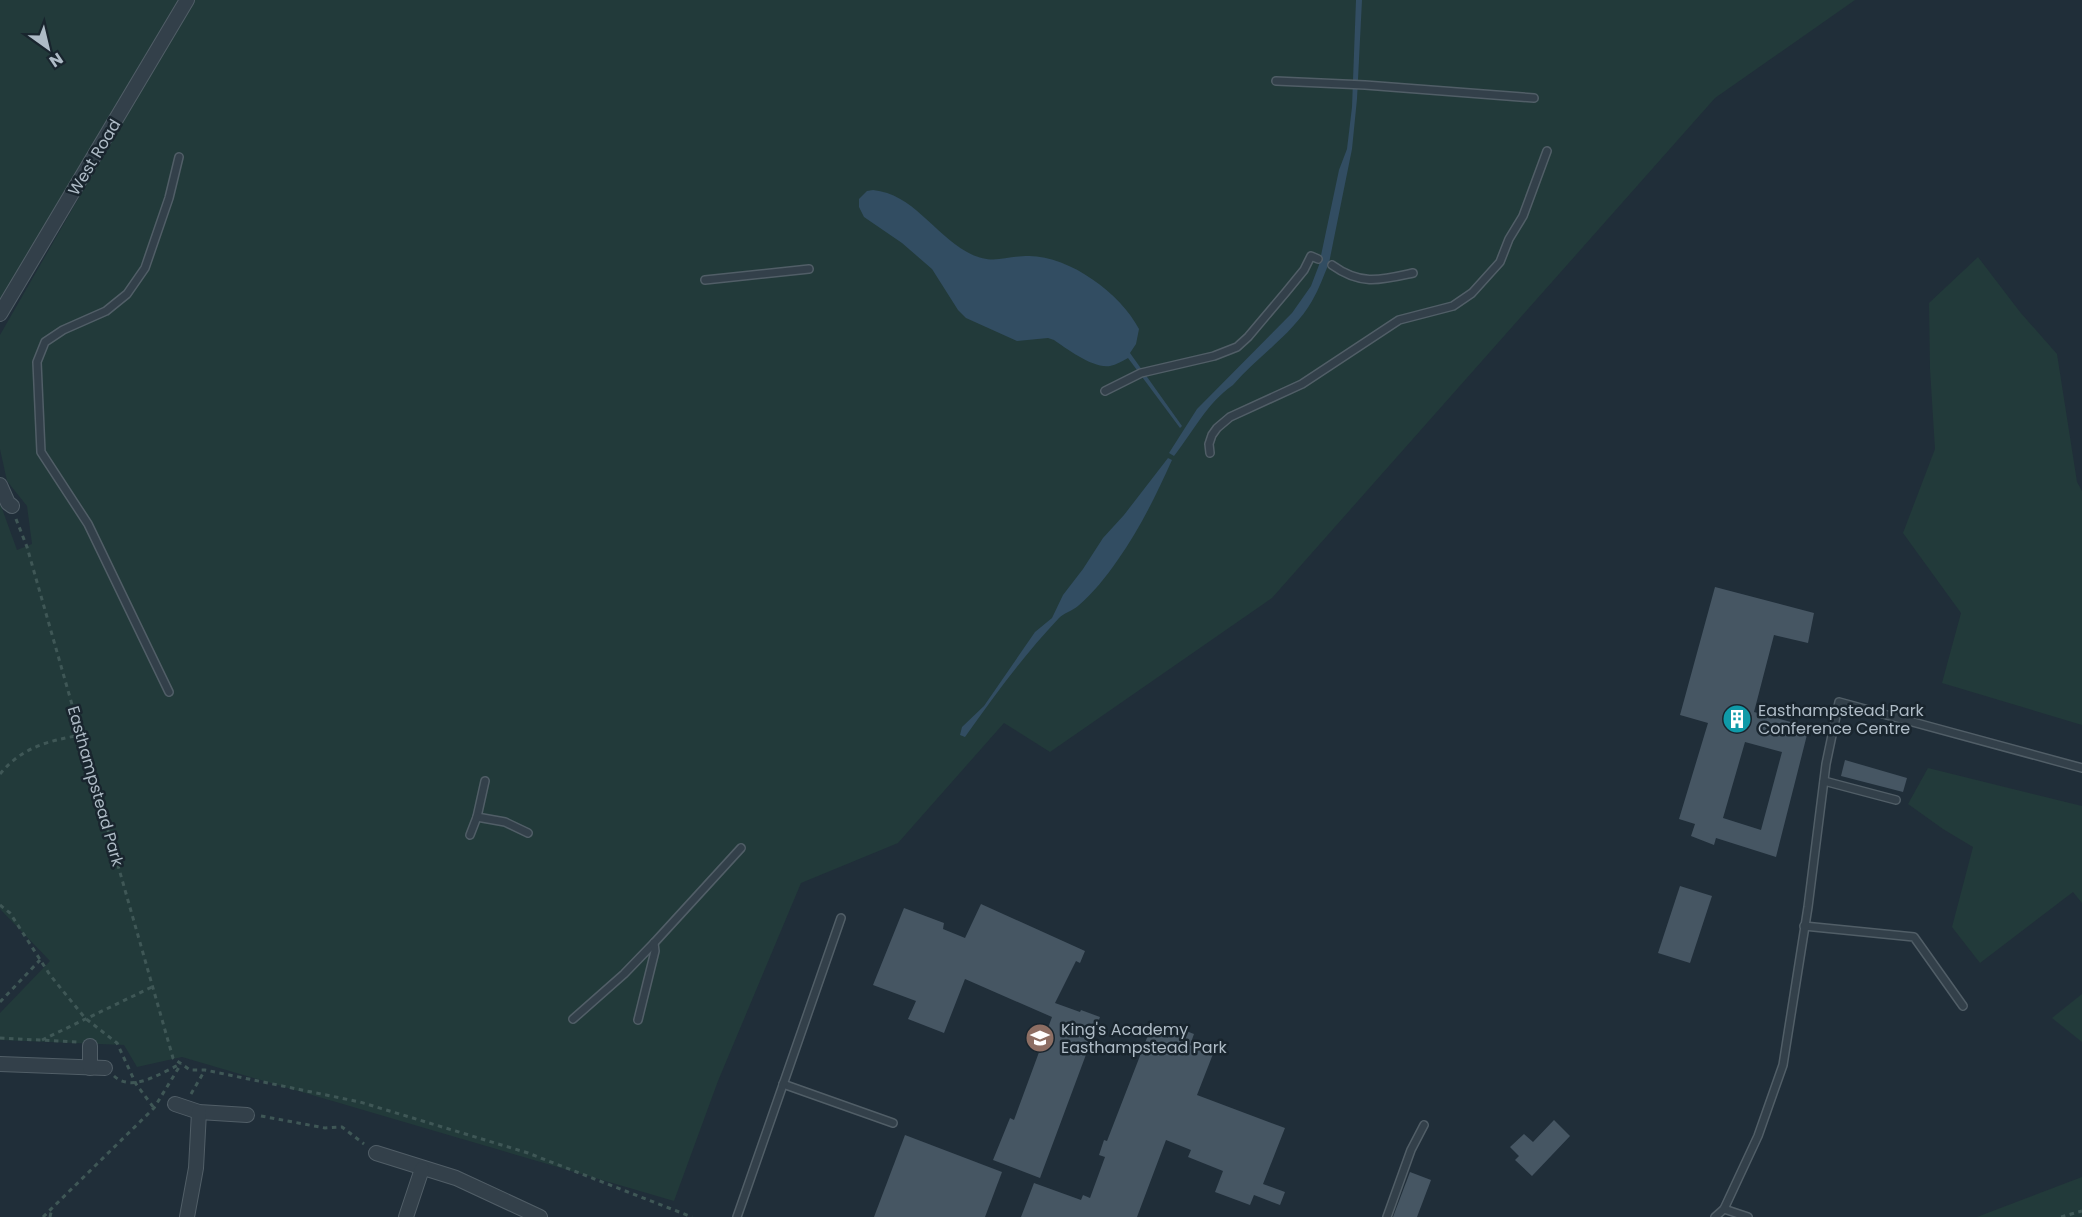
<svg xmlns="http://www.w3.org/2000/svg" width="2082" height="1217" font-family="Poppins,sans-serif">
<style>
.green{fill:#223a3a}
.water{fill:#324d62}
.building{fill:#465663;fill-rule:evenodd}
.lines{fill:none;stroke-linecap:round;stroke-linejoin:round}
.service-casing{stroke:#515e67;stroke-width:10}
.minor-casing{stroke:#515e67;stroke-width:16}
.path{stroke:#3f5756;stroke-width:3;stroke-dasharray:4.5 4.5;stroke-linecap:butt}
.service{stroke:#33404a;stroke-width:7}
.minor{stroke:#33404a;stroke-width:14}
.labels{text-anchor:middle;stroke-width:5;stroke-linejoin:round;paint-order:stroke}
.street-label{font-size:16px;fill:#aebbc6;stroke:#19252e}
.poi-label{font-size:16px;fill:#aebbc6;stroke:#19252e;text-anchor:start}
</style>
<rect width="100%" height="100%" fill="#202e39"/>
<!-- green -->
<g class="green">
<polygon points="0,0 178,0 0,302"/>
<polygon points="195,0 1855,0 1715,98 1272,598 1050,752 1004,723 898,843 801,883 718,1081 674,1201 182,1057 137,1067 124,1045 0,1040 0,1013 50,961 0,909 0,503 17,550 32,544 27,506 7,481 0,449 0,335 105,152"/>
<polygon points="1978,257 2020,312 2057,354 2077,482 2082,491 2082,725 1942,683 1961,613 1903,533 1935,449 1930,369 1929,303"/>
<polygon points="1928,768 2082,806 2082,903 2073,892 1980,963 1952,927 1973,847 1943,829 1908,804"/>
<polygon points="2082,994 2082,1042 2052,1018"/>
<polygon points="2082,1177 2082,1217 1977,1217"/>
</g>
<!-- water -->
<g class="water">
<path d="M1356 0H1362L1357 99 1352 149 1329 263C1324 275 1319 289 1312 301 1293 334 1258 356 1233 385 1207 403 1193 432 1174 456L1169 453 1197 409 1292 313 1311 286 1319 265 1339 170 1347 149 1352 107Z"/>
<path d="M873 190C913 194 933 233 967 252 992 266 1004 256 1029 256 1070 256 1121 294 1139 329L1136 344 1130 353 1182 426 1180 428 1128 358C1122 361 1116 365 1110 366 1094 369 1067 349 1054 340L1048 338 1017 341 966 318 958 310 932 269 902 243 864 217 859 207V199L867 191Z"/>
<path d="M1168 458 1172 460C1156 495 1140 529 1117 561 1106 577 1093 593 1078 606 1072 611 1064 613 1059 618 1024 655 994 696 965 737L960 735 962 727 984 706 1035 632 1052 618 1063 595 1083 569 1103 538 1124 515Z"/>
</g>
<!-- building -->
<g class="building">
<path d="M1715 587 1814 613 1808 643 1774 635 1754 712 1809 727 1776 857 1716 838 1714 845 1691 836 1695 824 1679 819 1708 723 1680 715ZM1745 742 1782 752 1761 830 1723 818Z"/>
<polygon points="1845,760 1907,778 1903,792 1841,776"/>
<polygon points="1680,886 1712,896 1690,963 1658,953"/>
<polygon points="981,904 1085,951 1080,963 1076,961 1055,1003 1080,1012 1081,1010 1100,1017 1040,1178 993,1160 1010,1118 1014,1120 1052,1017 965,979 944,1033 908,1019 916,1001 873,985 904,908 944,923 943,929 965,938"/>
<polygon points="1173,1026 1194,1034 1190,1045 1213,1054 1197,1095 1285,1128 1263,1184 1285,1192 1280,1205 1254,1195 1250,1205 1215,1192 1223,1171 1188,1157 1191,1150 1166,1140 1137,1217 1021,1217 1034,1183 1081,1200 1083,1195 1090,1198 1105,1157 1099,1155 1104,1140 1107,1141 1150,1030 1168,1038"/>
<polygon points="1554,1120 1570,1136 1532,1176 1515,1160 1519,1156 1510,1147 1524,1134 1533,1142"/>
<polygon points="905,1135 1002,1172 985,1217 874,1217"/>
<polygon points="1410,1172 1431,1180 1417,1217 1393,1217"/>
</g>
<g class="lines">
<!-- service casing -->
<g class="service-casing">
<g id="service">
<polyline points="1276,81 1365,85 1534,98"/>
<path d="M1332 265C1361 286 1381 280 1413 273"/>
<polyline points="705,280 809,269"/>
<polyline points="1105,391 1141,373 1214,356 1237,347 1248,337 1286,292 1304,270 1311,256 1318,259"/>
<polyline points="1210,453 1209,444 1212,435 1217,428 1230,417 1302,384 1399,320 1453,306 1472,293 1500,262 1509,239 1523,216 1547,151"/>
<polyline points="169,692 88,524 41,452 37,362 45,342 63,330 106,311 127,294 145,268 169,198 179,157"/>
<polyline points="485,781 477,817 505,822 528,833"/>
<polyline points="1824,781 1896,800"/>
<polyline points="470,835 477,817"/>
<polyline points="1804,926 1914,937 1963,1006"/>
<polyline points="573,1019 624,974 654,943 741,848"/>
<polyline points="638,1020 655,951 654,943"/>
<polyline points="783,1084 893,1123"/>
<polyline points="1724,1209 1748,1217"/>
<polyline points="737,1217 841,918"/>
<polyline points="1387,1217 1411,1150 1424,1125"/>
<polyline points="1715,1217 1724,1209 1758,1136 1783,1065 1808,907 1826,764 1839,702 2082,768"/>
</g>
</g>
<!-- minor casing -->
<g class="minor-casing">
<g id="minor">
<polyline points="0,314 187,0"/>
<polyline points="0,485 8,503 12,506"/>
<polyline points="0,1064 105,1068"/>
<polyline points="90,1068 90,1046"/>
<polyline points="175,1104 199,1112 247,1115"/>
<polyline points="376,1153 456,1178 540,1217"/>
<polyline points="187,1217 196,1168 199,1112"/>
<polyline points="406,1217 422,1169"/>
</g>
</g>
<!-- path -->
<g class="path">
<polyline points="16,519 27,547 173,1058 190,1070 205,1070 360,1102 528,1153 692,1217"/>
<path d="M0 774C22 747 48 741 81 735"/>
<polyline points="0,905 10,913 50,975 85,1018 117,1043 136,1084 154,1108"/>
<polyline points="0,1002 40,960"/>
<polyline points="0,1038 77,1042"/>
<polyline points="42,1040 154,986"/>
<path d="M114 1076C133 1093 160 1073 179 1065"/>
<polyline points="191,1094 205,1070"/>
<polyline points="261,1116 325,1128 342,1127 364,1144"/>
<polyline points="43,1217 154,1108 181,1064"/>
<polyline points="50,1217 52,1208"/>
<polyline points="2061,1217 2082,1211"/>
</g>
<!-- service -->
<use href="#service" class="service"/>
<!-- minor -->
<use href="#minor" class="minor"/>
</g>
<!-- icons -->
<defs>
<g id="building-disc" transform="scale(1.5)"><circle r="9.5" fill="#0f9aa8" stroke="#19252e"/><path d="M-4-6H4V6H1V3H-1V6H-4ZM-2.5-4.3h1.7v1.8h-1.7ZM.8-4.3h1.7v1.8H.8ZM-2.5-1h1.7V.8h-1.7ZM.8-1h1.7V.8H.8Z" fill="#fff"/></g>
<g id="school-disc" transform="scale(1.5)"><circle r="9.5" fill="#8d6e63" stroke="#19252e"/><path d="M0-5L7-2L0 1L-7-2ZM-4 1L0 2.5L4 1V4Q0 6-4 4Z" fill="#fff"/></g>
</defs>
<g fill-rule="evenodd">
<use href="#building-disc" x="1737" y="719"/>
<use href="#school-disc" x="1040" y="1038"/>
</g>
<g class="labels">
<!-- street labels -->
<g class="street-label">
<text transform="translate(94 157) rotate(-59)" y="6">West Road</text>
<text transform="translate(96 786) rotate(74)" y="6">Easthampstead Park</text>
</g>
<!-- poi labels -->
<g class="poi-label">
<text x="1758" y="716">Easthampstead Park<tspan x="1758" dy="18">Conference Centre</tspan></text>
<text x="1061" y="1035">King's Academy<tspan x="1061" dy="18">Easthampstead Park</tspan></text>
</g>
</g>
<!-- north arrow -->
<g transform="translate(48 48) rotate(146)" stroke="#19252e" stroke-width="4.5" paint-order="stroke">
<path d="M0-4.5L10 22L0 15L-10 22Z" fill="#aebbc6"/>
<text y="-9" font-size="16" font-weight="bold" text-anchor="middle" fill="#aebbc6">N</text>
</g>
</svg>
